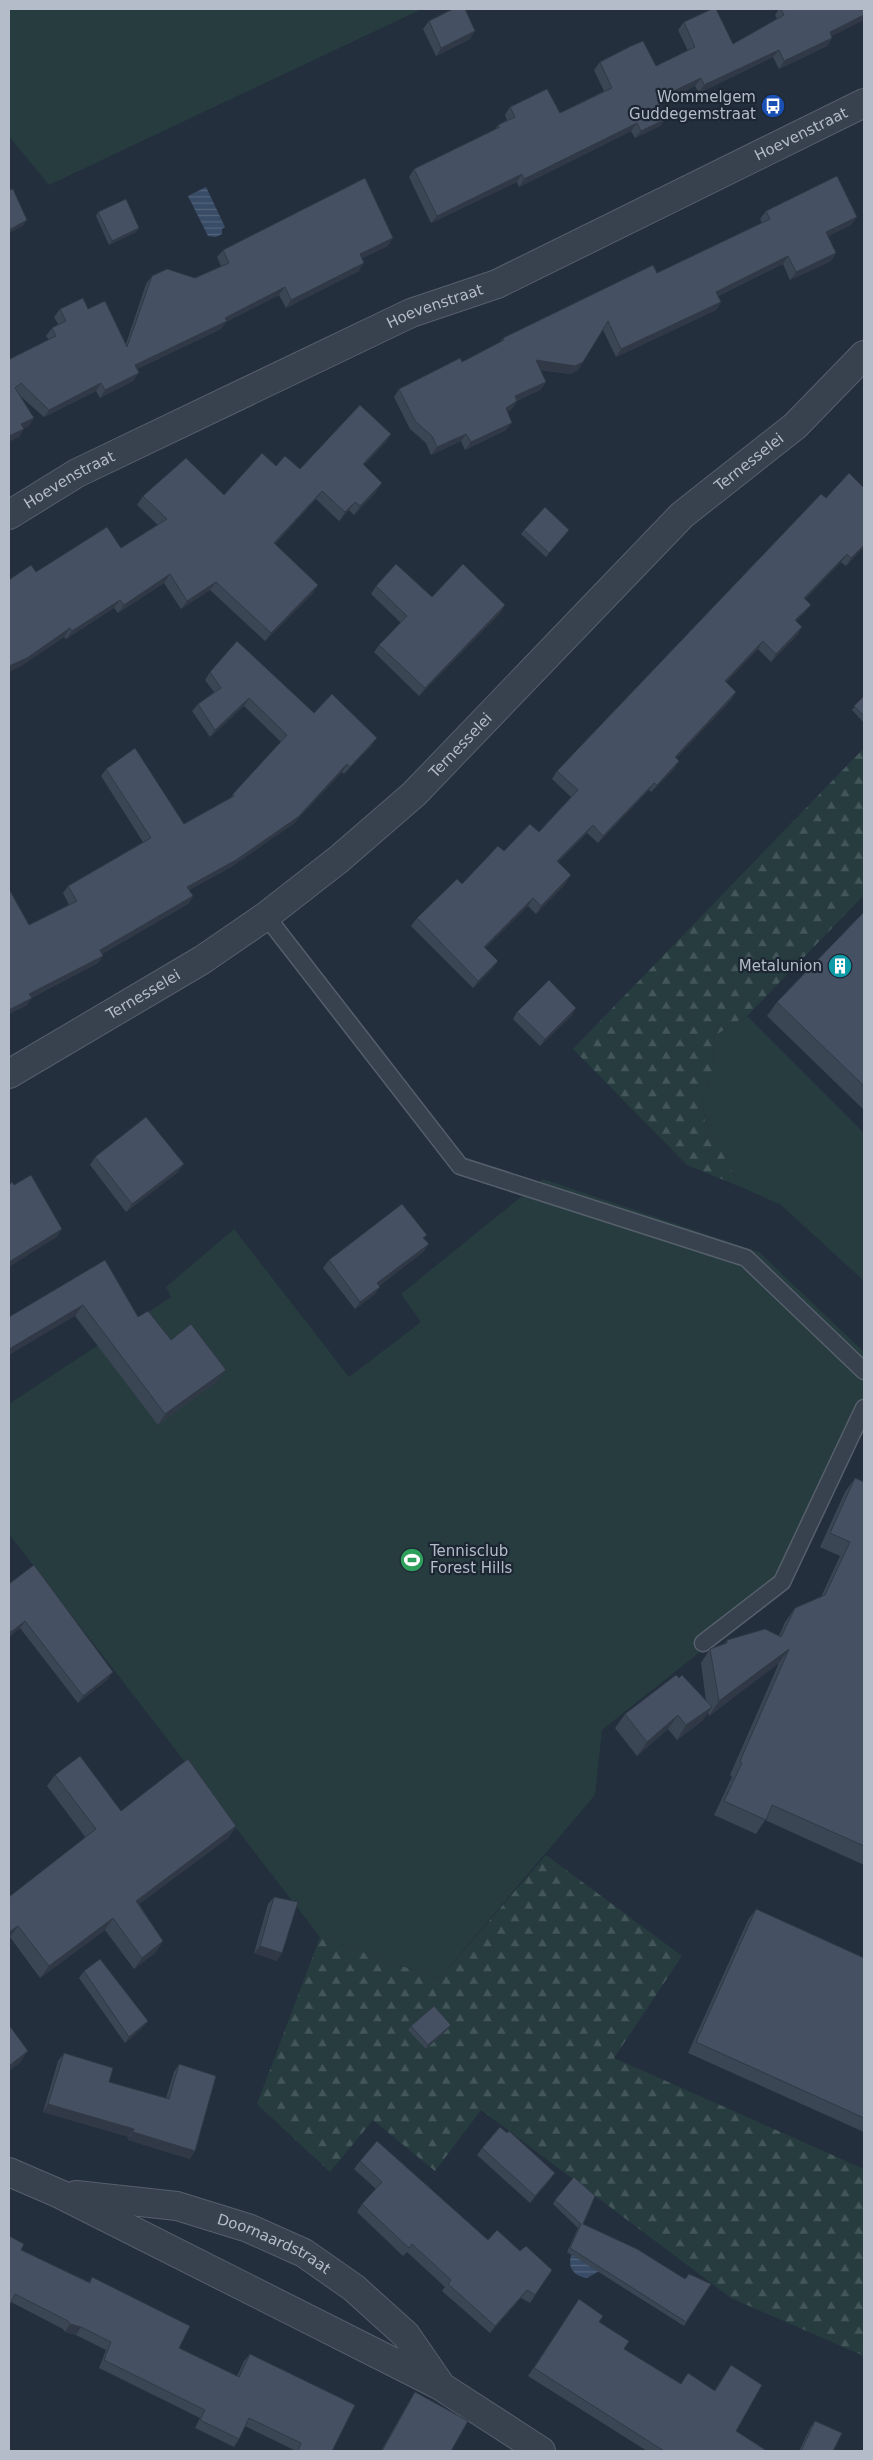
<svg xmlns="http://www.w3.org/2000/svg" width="873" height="2460" font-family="'DejaVu Sans',sans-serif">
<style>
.green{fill:#263c3f}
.forest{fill:url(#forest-firs)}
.water{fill:url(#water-rules)}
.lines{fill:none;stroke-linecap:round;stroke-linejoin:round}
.service-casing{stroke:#565f6c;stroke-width:19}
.minor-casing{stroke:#565f6c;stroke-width:30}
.tertiary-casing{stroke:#565f6c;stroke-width:30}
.service{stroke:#38414e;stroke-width:16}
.minor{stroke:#38414e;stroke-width:28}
.tertiary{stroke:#38414e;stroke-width:28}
.wall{fill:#3b4654}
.shaded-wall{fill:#303945}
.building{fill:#455162;stroke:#303945}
.labels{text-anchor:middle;stroke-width:4.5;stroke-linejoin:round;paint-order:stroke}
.poi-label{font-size:15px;fill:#b4bcc9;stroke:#1d2633;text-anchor:end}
.street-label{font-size:15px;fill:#b4bcc9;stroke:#1d2633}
</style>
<defs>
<pattern id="forest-firs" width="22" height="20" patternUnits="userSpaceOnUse" patternTransform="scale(1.25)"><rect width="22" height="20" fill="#263c3f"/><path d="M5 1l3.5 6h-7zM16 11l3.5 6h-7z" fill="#435659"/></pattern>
<pattern id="water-rules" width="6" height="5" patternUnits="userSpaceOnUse" patternTransform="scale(1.25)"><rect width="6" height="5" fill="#394c67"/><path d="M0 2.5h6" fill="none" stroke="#53647b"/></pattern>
</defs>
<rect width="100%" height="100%" fill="#242f3e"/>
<!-- green -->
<g class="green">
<polygon points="9,9 422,9 49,185 9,136"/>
<polygon points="747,1016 864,1133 864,1281 781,1205 741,1187 705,1122 702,1099 713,1071 714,1036"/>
<polygon points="543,1179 759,1252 864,1352 864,1418 784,1585 602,1730 595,1795 439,1979 320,1937 9,1534 9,1404 171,1297 166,1287 234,1229 349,1377 421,1322 401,1294"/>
</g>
<!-- forest -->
<g class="forest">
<polygon points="864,748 864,895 747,1016 714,1036 713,1071 702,1099 705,1122 741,1187 687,1165 573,1049"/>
<polygon points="546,1855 682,1956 614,2058 864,2169 864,2356 731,2298 481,2110 435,2171 373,2120 330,2172 257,2104 320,1937 439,1979"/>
</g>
<!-- water -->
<g class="water">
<polygon points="206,187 225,227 222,229 222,234 216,237 208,236 188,196"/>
<path d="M573 2251 601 2270 587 2278C572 2276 566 2265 573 2251Z"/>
</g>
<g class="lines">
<!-- service casing -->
<g class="service-casing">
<g id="service">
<polyline points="266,916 460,1166 746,1258 864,1371"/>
<polyline points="703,1643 782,1582 864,1408"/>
</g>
</g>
<!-- minor casing -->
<g class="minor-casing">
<g id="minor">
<path id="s1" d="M9 1074 202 960 266 916 339 859 414 794 682 515 795 426 864 355"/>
<polyline points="9,2172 60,2194 439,2385 541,2451"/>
<path id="s2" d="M76 2195 177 2206 248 2228 304 2253 354 2288 406 2335 439 2383"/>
</g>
</g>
<!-- tertiary casing -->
<g class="tertiary-casing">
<g id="tertiary">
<path id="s3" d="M9 515 77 473 411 313 497 284 864 103"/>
</g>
</g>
<!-- service -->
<use href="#service" class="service"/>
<!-- minor -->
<use href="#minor" class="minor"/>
<!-- tertiary -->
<use href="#tertiary" class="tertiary"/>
</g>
<!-- wall -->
<g class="wall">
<polygon points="779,9 864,9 832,36 832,38 827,46 779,69 773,57 699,93 695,86 659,104 660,126 635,138 631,131 519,187 517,182 431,223 409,177 414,169 495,130 498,125 507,120 505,115 510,107 560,113 604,91 594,70 600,62 656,66 688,51 678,30 684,22 733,44 777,19 775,15"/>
<polygon points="429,21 470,39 436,56 423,29"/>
<polygon points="766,211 851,225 828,236 836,253 831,261 790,280 783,264 718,296 721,302 716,310 616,357 603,330 578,370 570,374 540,370 546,382 540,390 517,401 512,409 507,412 506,430 465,450 461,441 431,455 426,443 410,429 394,397 399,389 462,362 499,343 503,338 657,273 762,223 760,219"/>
<polygon points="98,212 139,228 136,232 109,245 96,216"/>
<polygon points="388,246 362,258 359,271 286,308 279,295 226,322 221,329 137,369 133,381 100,398 96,391 44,417 18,394 29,426 24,428 19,437 10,359 49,340 46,336 52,328 58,324 54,317 60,309 88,309 126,344 146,284 152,276 195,278 221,266 217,257 223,250"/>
<polygon points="391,434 385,443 364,465 376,492 354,515 349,510 339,521 316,499 275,544 318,585 312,594 265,641 210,590 181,609 164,583 118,613 114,608 66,639 64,637 21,666 36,572 121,548 158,525 137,505 143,496 224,495 276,466 300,469"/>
<polygon points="821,494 864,547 846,566 841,562 805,599 805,612 796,621 802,627 797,635 771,662 758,649 726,682 736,692 731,700 676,758 679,761 674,769 651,792 649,790 598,843 587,833 558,862 566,883 536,914 528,906 485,948 498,961 492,969 473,988 411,926 417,918 504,851 539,832 571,797 552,779 557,771"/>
<polygon points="524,530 569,530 546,557 521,534"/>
<polygon points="376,586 432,597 505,605 500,613 419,696 374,652 379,645 401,623 371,594"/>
<polygon points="210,672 314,713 372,745 344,774 342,772 293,824 231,867 189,890 193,896 188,904 102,954 103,956 98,963 31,998 26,1006 29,925 69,905 63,893 68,886 143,842 101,776 106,769 184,824 230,799 233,794 281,742 244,706 210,737 192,711 198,704 214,692 205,680"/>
<polygon points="864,696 864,723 852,710"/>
<polygon points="864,912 864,1110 767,1016 777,1002"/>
<polygon points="517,1012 572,1015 540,1046 513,1019"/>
<polygon points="95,1157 178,1172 126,1212 90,1165"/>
<polygon points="424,1238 429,1244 423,1252 379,1286 380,1287 374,1295 355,1309 323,1268 329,1260"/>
<polygon points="105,1260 138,1317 171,1340 218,1381 158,1425 75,1316"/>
<polygon points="855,1478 864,1482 864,1865 765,1820 756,1834 714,1815 732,1777 730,1775 779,1663 709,1716 708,1712 702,1721 677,1740 668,1729 637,1756 615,1728 625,1714 679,1678 706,1701 701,1663 710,1649 724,1644 727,1640 779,1636 785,1622 795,1608 821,1597 840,1556 820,1547 845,1492"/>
<polygon points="9,1584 108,1679 78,1703 20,1628 9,1637"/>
<polygon points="55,1775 121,1811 236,1826 228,1838 139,1904 163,1941 155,1953 134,1969 105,1930 40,1978 10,1937 9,1938 9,1897 86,1838 47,1786"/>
<polygon points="274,1897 277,1961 254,1953 268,1904"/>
<polygon points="756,1909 864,1958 864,2132 688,2053 748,1920"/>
<polygon points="84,1971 148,2021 143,2027 125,2043 79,1978"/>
<polygon points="451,2025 448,2029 426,2049 408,2030 411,2026"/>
<polygon points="64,2053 109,2082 166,2098 174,2072 179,2064 190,2159 128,2140 129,2137 43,2112 58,2061"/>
<polygon points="482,2148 550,2180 530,2203 477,2155"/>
<polygon points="360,2161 488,2240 520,2251 552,2270 530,2303 521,2298 490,2333 442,2291 445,2287 407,2252 403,2256 357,2212 362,2204 376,2189 354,2169"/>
<polygon points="555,2200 583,2224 685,2279 711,2284 684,2326 567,2252 578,2228 553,2204"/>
<polygon points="21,2250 89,2282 92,2277 179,2348 237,2376 244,2361 250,2354 332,2451 296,2451 245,2426 239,2439 234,2447 195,2428 200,2418 99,2368 106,2350 76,2335 65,2332 63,2329 11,2302"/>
<polygon points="579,2299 624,2349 681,2384 714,2391 731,2365 736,2431 767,2451 647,2451 528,2376"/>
<polygon points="415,2392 451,2451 381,2451 410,2400"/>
<polygon points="815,2421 833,2451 799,2451 810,2428"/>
</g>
<!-- shaded-wall -->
<g class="shaded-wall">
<polygon points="864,15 864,20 824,40 830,32"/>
<polygon points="475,31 470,39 436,56 441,48"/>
<polygon points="832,38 827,46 779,69 784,61"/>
<polygon points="779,50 773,57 699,93 704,85"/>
<polygon points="701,78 695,86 651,107 657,99"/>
<polygon points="666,119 660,126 635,138 641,131"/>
<polygon points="637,123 631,131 519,187 524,179"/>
<polygon points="522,174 517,182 431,223 437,216"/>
<polygon points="857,217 851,225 821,240 826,232"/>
<polygon points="27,220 23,226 9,233 9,230"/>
<polygon points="139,228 136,232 109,245 112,241"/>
<polygon points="393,238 388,246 355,262 360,254"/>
<polygon points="836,253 831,261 790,280 796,272"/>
<polygon points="788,256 783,264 710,299 716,292"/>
<polygon points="364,263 359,271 286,308 291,300"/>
<polygon points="285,287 279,295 226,322 221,329 129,373 135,365"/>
<polygon points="721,302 716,310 616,357 621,349"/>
<polygon points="536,360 583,362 578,370 570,374 530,368"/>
<polygon points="139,373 133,381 100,398 105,390"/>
<polygon points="546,382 540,390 510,404 515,396"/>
<polygon points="101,383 96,391 44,417 49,410"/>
<polygon points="517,401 512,409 500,416 506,408"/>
<polygon points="34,418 29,426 16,432 21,424"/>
<polygon points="512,423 506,430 465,450 471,442"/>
<polygon points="24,429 19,437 9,442 9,436"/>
<polygon points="391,434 385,443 357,473 363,464"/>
<polygon points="466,434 461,441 431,455 437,447"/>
<polygon points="382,483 376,492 354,515 360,506"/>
<polygon points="322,491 316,499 268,551 274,543"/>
<polygon points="355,502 349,510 339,521 345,512"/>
<polygon points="864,545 864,547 846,566 851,558"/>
<polygon points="847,554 841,562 799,606 804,598"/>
<polygon points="170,574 164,583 118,613 124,605"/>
<polygon points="216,582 210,590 181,609 187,601"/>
<polygon points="318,585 312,594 265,641 271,633"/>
<polygon points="120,600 114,608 66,639 72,631"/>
<polygon points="505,605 500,613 419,696 425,688"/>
<polygon points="811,605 805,612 790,628 795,620"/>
<polygon points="802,627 797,635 771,662 776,654"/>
<polygon points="70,628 64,637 21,666 9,672 9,666"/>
<polygon points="763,641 758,649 720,689 725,681"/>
<polygon points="736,692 731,700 670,765 675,757"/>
<polygon points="249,698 244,706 210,737 215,730"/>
<polygon points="377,738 372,745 344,774 350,767"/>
<polygon points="679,761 674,769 651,792 657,785"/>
<polygon points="347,764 342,772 293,824 231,867 182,894 187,887"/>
<polygon points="654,783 649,790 598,843 603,836"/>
<polygon points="593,825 587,833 552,869 557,861"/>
<polygon points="571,875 566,883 536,914 541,906"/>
<polygon points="193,896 188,904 95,958 100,950"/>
<polygon points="533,898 528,906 478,954 484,947"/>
<polygon points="103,956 98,963 24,1001 29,994"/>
<polygon points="498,961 492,969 473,988 478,981"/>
<polygon points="32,998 26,1006 9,1014 9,1010"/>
<polygon points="576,1008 572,1015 540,1046 545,1039"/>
<polygon points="184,1164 178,1172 126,1212 132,1204"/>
<polygon points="62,1229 57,1237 9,1267 9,1262"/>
<polygon points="429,1244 423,1252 372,1291 377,1283"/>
<polygon points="380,1287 374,1295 355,1309 360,1302"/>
<polygon points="83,1305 75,1316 9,1355 9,1349"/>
<polygon points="226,1370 218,1381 158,1425 165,1414"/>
<polygon points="25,1621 20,1628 9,1637 9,1635 11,1632"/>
<polygon points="789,1649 779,1663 709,1716 719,1701"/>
<polygon points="113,1672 108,1679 78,1703 83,1696"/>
<polygon points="712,1707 702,1721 677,1740 686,1725"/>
<polygon points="678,1715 668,1729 637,1756 647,1742"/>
<polygon points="236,1826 228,1838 128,1912 136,1901"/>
<polygon points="113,1918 105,1930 40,1978 49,1966"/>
<polygon points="18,1926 10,1937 9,1938 9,1932"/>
<polygon points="163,1941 155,1953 134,1969 142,1958"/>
<polygon points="260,1946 282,1953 277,1961 254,1953"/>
<polygon points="148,2021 143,2027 125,2043 129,2037"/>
<polygon points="451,2025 448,2029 426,2049 428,2045"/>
<polygon points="28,2051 20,2063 9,2071 9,2066"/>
<polygon points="48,2104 134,2129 129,2137 43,2112"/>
<polygon points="133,2132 195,2151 190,2159 128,2140"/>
<polygon points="555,2173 550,2180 530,2203 535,2196"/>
<polygon points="527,2290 521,2298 490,2333 495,2326"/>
<polygon points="70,2324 81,2327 76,2335 65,2332"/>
</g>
<!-- building -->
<g class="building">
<polygon points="453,9 465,9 475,31 441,48 429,21"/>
<polygon points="712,9 716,9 733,44 784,15 781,9 864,9 864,15 830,32 832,38 784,61 779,50 704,85 701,78 657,99 666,119 641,131 637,123 524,179 522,174 437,216 414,169 500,127 498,125 515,117 510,107 547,89 560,113 612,88 600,62 631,46 643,41 656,66 695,47 684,22"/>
<polygon points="837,176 857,217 826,232 836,253 796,272 788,256 716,292 721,302 621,349 608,321 583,362 575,366 536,360 546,382 515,396 517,401 506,408 512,423 471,442 466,434 437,447 432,436 415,421 399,389 460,358 462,362 504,340 503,338 653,265 657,273 770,219 766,211"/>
<polygon points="365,178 393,238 360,254 364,263 291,300 285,287 225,318 227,321 135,365 139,373 105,390 101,383 49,410 21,383 15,388 34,418 21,424 24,429 9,436 9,355 10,359 56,336 52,328 66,321 60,309 83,298 88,309 105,301 127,347 152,276 167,269 195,278 229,263 223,250"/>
<polygon points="13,189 27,220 9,230 9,190"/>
<polygon points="126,199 139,228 112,241 98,212"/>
<polygon points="360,405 391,434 363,464 382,483 360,506 355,502 345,512 322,491 274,543 318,585 271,633 216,582 187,601 170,574 124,605 120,600 72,631 70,628 27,658 9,666 9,580 31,565 36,572 107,527 121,548 167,519 143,496 186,458 224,495 262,453 276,466 285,456 300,469"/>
<polygon points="849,473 864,488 864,545 851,558 847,554 804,598 811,605 795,620 802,627 776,654 763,641 725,681 736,692 675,757 679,761 657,785 654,783 603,836 593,825 557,861 571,875 541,906 533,898 484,947 498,961 478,981 417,918 457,879 462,884 498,846 504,851 530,824 539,832 578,790 557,771 821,494 826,498"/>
<polygon points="545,507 569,530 549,553 524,530"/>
<polygon points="396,564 432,597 463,564 505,605 425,688 379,645 407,616 376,586"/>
<polygon points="237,641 314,713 332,694 377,738 350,767 347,764 298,817 236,860 187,887 193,896 100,950 103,956 29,994 32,998 9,1010 9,889 29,925 77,901 68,886 151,838 106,769 135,748 184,824 234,796 233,794 287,735 249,698 215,730 198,704 221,688 210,672"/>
<polygon points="864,696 864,716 854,706"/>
<polygon points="864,912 864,1086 777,1002"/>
<polygon points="549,980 576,1008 545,1039 517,1012"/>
<polygon points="146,1117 184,1164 132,1204 95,1157"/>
<polygon points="31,1175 62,1229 9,1262 9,1185 12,1182 14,1185"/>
<polygon points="402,1204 427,1235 423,1238 429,1244 377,1283 380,1287 360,1302 329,1260"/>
<polygon points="105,1260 138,1317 148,1311 171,1340 191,1324 226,1370 165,1414 83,1305 9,1349 9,1317"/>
<polygon points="855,1478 864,1482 864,1846 772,1805 766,1820 724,1801 742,1763 740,1761 789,1649 719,1701 710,1649 727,1643 727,1640 765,1629 781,1637 795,1608 825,1595 850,1542 830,1533"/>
<polygon points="34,1565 113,1672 83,1696 25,1621 11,1632 9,1629 9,1584"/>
<polygon points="676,1675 679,1678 682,1675 712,1707 686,1725 678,1715 647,1742 625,1714"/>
<polygon points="80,1756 121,1811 188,1759 236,1826 136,1901 163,1941 142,1958 113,1918 49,1966 18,1926 9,1932 9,1897 96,1829 55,1775"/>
<polygon points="274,1897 298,1902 282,1953 260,1946"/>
<polygon points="756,1909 864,1958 864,2118 696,2042"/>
<polygon points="100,1959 148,2021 129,2037 84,1971"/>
<polygon points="434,2006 451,2025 428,2045 411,2026"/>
<polygon points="9,2025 28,2051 9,2066"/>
<polygon points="64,2053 113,2068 109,2082 169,2099 179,2064 216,2076 195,2151 133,2132 134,2129 48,2104"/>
<polygon points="500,2127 507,2133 509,2131 555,2173 535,2196 482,2148"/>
<polygon points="377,2141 488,2240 497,2230 520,2251 526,2246 552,2270 535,2295 527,2290 495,2326 448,2284 451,2280 412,2244 409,2248 362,2204 382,2182 360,2161"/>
<polygon points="574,2177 595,2196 583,2224 637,2249 685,2279 689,2274 711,2284 686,2322 570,2248 581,2224 555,2200"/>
<polygon points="9,2236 24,2244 21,2250 90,2283 92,2277 190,2326 179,2348 239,2377 250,2354 355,2405 332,2451 298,2451 301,2443 249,2418 239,2439 200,2420 205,2410 104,2360 111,2342 81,2327 70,2324 68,2321 15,2294 9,2307"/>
<polygon points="579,2299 603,2316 599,2322 629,2341 624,2349 681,2384 688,2373 715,2391 731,2365 762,2385 736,2431 767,2451 664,2451 534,2368"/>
<polygon points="415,2392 468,2421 451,2451 382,2451"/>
<polygon points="815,2421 842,2433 833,2451 801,2451"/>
</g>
<!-- icons -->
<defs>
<g id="bus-disc" transform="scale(1.25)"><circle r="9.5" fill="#1a4fb4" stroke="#1d2633"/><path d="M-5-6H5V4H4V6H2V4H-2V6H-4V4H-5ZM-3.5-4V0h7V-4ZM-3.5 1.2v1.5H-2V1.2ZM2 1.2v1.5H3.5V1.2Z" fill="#fff"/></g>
<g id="building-disc" transform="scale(1.25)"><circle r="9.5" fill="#0f9aa8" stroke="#1d2633"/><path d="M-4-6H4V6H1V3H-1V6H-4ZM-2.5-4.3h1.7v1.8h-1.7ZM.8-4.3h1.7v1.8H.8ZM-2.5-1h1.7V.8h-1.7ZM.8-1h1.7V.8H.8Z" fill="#fff"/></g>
<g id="stadium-disc" transform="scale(1.25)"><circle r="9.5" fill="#2e9e5b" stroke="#1d2633"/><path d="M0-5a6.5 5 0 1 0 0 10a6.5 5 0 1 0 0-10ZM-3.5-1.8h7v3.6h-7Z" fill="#fff"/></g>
</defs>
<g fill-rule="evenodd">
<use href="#bus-disc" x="773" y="106"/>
<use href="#building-disc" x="840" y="966"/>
<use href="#stadium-disc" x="412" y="1560"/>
</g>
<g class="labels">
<!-- poi labels -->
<g class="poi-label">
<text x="756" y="102">Wommelgem<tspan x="756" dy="17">Guddegemstraat</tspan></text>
<text x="822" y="971">Metalunion</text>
<text x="430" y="1556" text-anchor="start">Tennisclub<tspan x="430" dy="17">Forest Hills</tspan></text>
</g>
<!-- street labels -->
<g class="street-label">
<text dy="5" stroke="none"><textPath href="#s3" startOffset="880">Hoevenstraat</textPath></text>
<text dy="5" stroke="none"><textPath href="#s3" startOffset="475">Hoevenstraat</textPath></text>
<text dy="5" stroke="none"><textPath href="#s1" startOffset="966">Ternesselei</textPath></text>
<text dy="5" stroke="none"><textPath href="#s3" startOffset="70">Hoevenstraat</textPath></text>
<text dy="5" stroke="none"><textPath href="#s1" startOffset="561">Ternesselei</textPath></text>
<text dy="5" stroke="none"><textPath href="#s1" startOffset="156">Ternesselei</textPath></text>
<text dy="5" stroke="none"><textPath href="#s2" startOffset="206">Doornaardstraat</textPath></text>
</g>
</g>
<!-- border -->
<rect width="873" height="2460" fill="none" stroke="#b4bcc9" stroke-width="20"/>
</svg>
